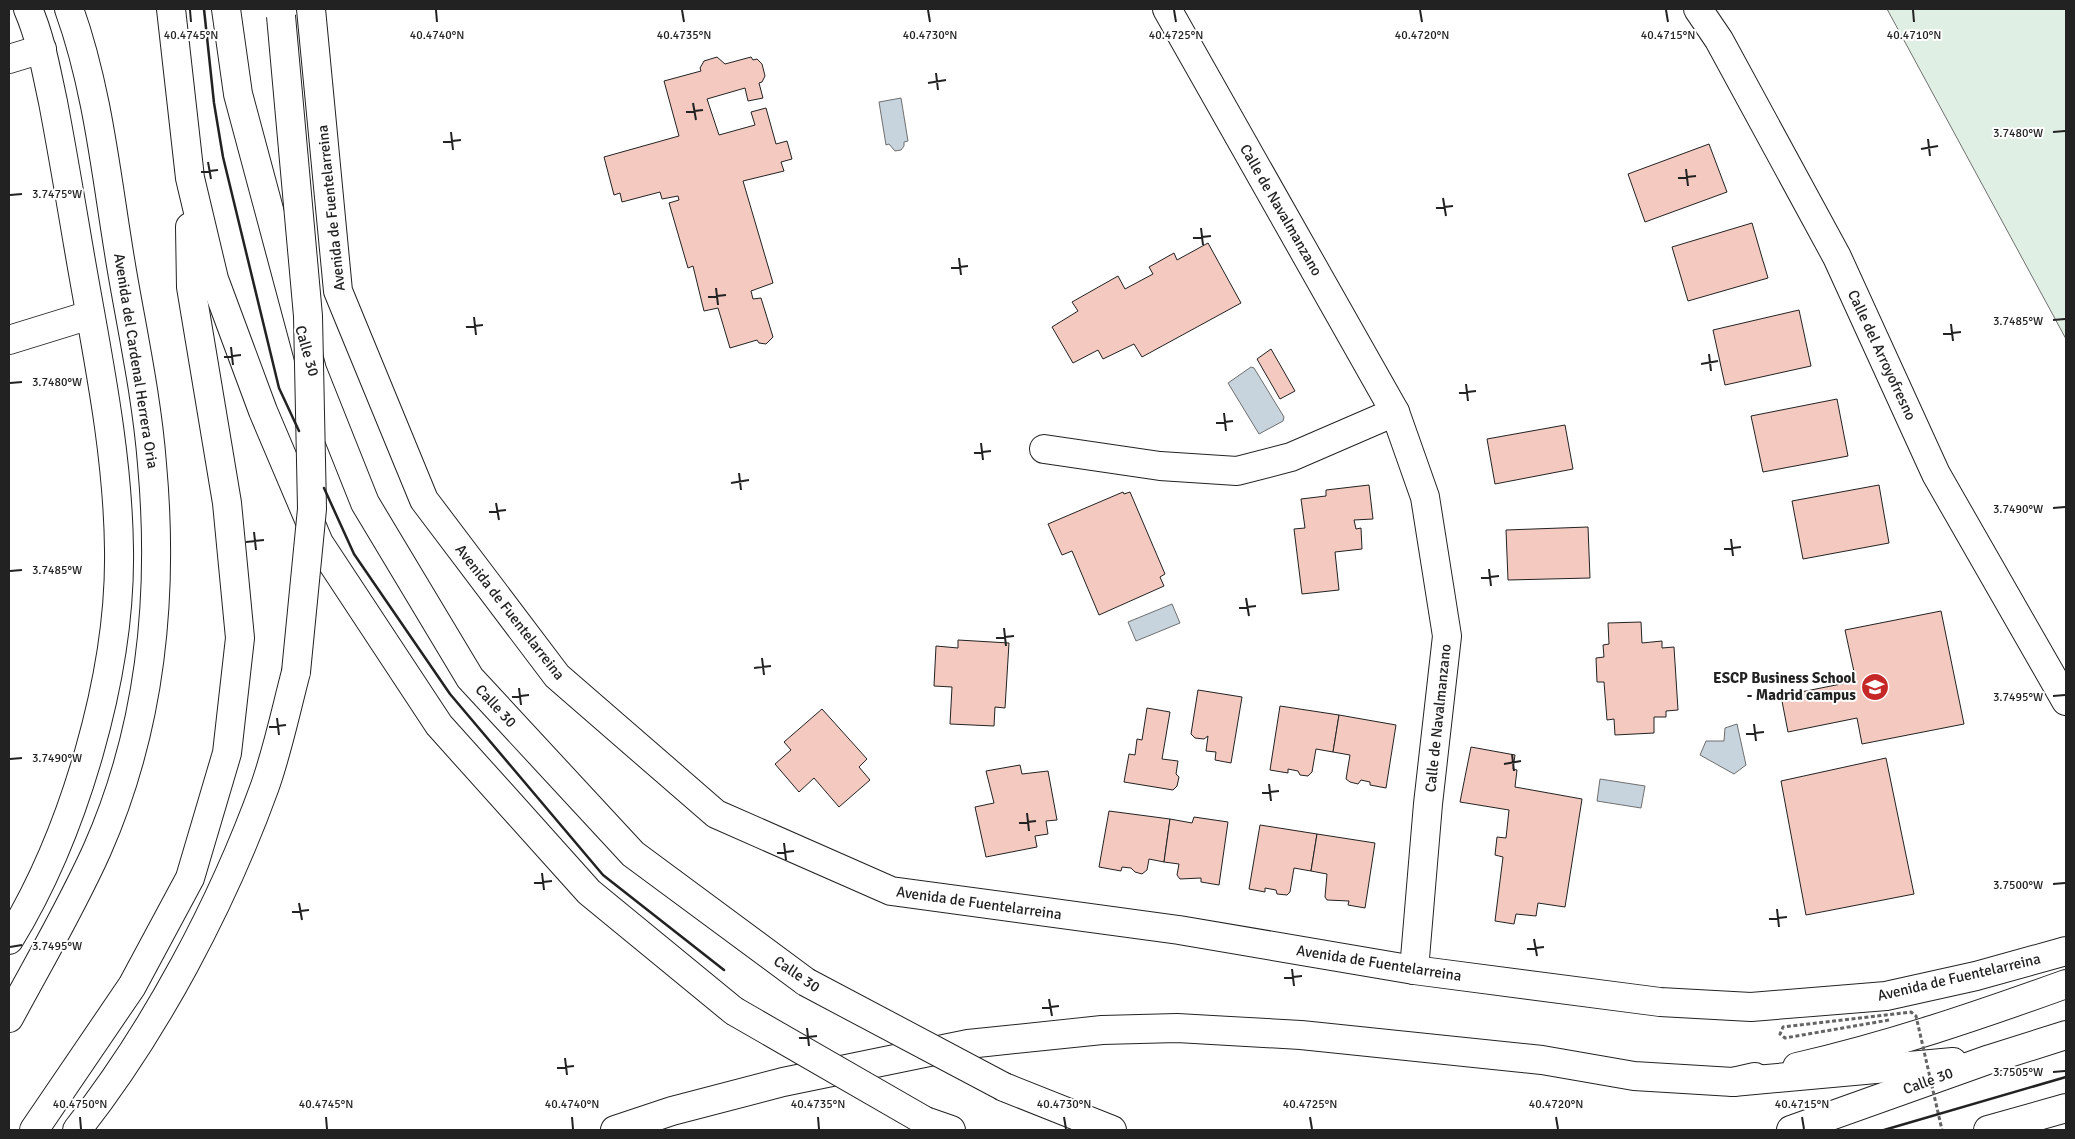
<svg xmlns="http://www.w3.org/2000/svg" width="2075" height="1139" font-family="Signika,sans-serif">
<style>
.green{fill:#e0efe3;stroke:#6f6f6f}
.water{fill:#c7d3dd;stroke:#6f6f6f}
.building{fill:#f3c9c0;stroke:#222}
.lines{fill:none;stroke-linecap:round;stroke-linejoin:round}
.minor-casing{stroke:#222;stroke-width:30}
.major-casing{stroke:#222;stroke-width:30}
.highway-casing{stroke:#222;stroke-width:30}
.minor{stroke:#fff;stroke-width:28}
.major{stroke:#fff;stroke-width:28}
.highway{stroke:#fff;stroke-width:28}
.highway-bridge-casing{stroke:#222;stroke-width:30;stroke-linecap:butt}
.path-bridge{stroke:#646464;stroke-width:3;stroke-dasharray:4 2.5;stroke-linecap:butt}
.highway-bridge{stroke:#fff;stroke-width:28}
.wall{stroke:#222;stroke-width:2.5}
.ticks{fill:none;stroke:#222;stroke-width:2}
.labels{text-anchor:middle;stroke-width:4;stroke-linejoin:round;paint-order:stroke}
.street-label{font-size:15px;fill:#222;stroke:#fff}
.poi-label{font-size:15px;font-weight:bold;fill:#222;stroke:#fff;text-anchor:end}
.ticks-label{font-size:12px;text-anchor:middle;fill:#222;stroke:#fff;stroke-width:4;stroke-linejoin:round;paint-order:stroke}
</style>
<rect width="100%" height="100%" fill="#fff"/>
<!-- green -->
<polygon class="green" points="1887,9 2066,9 2066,339"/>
<!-- water -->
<g class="water">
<polygon points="901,98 908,141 904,142 904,146 901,150 895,151 889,144 886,145 879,102"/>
<polygon points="1251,367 1254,368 1284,417 1283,421 1259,434 1228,383"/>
<polygon points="1172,604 1180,623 1136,641 1128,622"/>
<polygon points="1737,724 1746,765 1734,774 1700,755 1706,741 1724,741 1725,728"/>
<polygon points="1600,779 1645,786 1641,808 1597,801"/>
</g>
<!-- building -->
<g class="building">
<polygon points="717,57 725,64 751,57 753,60 757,59 762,64 765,76 762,82 759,83 763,98 748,101 745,88 707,99 719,135 755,125 751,112 766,108 776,144 787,141 792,159 781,162 784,171 743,181 773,283 751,291 753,299 761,298 773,337 766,344 759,343 757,340 730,348 718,308 704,311 693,266 688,268 669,203 679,200 678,196 662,199 660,192 622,202 620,193 614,195 604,157 679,136 664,81 701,71 700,68 704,61"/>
<polygon points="1709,144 1727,192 1645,222 1628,174"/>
<polygon points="1752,223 1768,278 1688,301 1672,247"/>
<polygon points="1208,243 1241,303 1142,357 1134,344 1103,359 1098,350 1073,363 1052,327 1078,311 1072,302 1118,276 1125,289 1153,274 1149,267 1174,253 1177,260"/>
<polygon points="1799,310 1811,366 1725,385 1713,330"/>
<polygon points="1271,349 1295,391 1280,399 1257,359"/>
<polygon points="1837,399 1848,456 1763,472 1751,416"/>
<polygon points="1565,425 1573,469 1495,484 1487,439"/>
<polygon points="1369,485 1373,519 1354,520 1356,529 1361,528 1362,549 1335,552 1339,590 1302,594 1294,529 1305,528 1301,499 1326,496 1326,490"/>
<polygon points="1879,485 1889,543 1803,559 1792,501"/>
<polygon points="1123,492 1124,494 1130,492 1165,574 1160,577 1164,586 1099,615 1072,551 1062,555 1048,524"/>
<polygon points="1588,527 1590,578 1508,580 1506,530"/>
<polygon points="1941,611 1964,724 1862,744 1857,718 1788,732 1781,696 1856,681 1845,630"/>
<polygon points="1641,622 1642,643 1662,641 1662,648 1674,647 1678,710 1666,711 1666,717 1654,717 1654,733 1615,735 1614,719 1607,720 1604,682 1597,682 1596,658 1604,657 1603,645 1609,644 1608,623"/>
<polygon points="958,640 1009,643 1005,708 995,707 994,726 950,724 952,687 934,686 936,646 958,648"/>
<polygon points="1198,690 1242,697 1231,763 1215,760 1216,752 1206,751 1208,736 1204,739 1195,738 1191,734"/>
<polygon points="1280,706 1339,715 1333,752 1316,749 1312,772 1308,776 1300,775 1298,771 1288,769 1288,773 1270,770"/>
<polygon points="1147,708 1170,712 1162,759 1178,761 1176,774 1179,777 1177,786 1173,790 1124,782 1129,754 1135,755 1137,739 1142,740"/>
<polygon points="822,709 867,759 859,767 870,780 839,807 814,778 799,792 775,764 791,750 784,742"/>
<polygon points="1339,715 1396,725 1386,788 1370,785 1370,782 1361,780 1358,784 1350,782 1346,779 1350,755 1333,752"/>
<polygon points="1471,747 1515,755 1513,769 1517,770 1515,787 1582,799 1565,907 1538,903 1536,916 1516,914 1514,924 1495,921 1503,857 1495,855 1497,837 1506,838 1509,810 1460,802"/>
<polygon points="1886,758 1914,894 1806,915 1781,781"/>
<polygon points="1020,765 1022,774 1048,771 1057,820 1046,821 1048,834 1035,836 1037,847 986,857 975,807 994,803 986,771"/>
<polygon points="1109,811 1170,819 1164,862 1149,859 1147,870 1142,874 1135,872 1131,868 1122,867 1121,871 1099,867"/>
<polygon points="1194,817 1228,822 1219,885 1201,882 1201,878 1180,879 1177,875 1179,864 1164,862 1170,819 1192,823"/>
<polygon points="1260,825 1317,834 1311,871 1294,868 1290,892 1287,895 1277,894 1276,890 1265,888 1265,892 1249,889"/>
<polygon points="1317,834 1375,843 1365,908 1348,905 1349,901 1327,900 1325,897 1327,874 1311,871"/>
</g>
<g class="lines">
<!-- minor casing -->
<g class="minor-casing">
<g id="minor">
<polyline points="311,9 338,291 424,500 557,676 716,814 891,891 1179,930 1414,970 1660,1002 1751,1007 1886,996 1976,976 2066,951"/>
<polyline points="1167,9 1395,412 1425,497 1447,636 1428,804 1414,970"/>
<polyline points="1698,9 1719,40 1837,257 1936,474 2066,701"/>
<polyline points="9,59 42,49"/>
<polyline points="9,340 90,315"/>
<polyline points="1044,449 1160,466 1237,471 1291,457 1395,412"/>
<path d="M1797 1067C1889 1046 1977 1016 2066 984"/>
<polyline points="615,1130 672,1111 783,1082 968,1044 1102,1030 1177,1028 1301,1035 1542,1060 1634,1076 1733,1082 1755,1077"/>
</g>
</g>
<!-- major casing -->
<g class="major-casing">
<g id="major">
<path d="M9 940C74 834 121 675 119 550 118 447 95 345 78 244 70 197 62 149 53 102 46 70 41 39 28 9"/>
<path d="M9 1018C39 962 71 908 97 850 151 728 164 596 152 464 147 399 133 335 122 271 107 184 99 92 69 9"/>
</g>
</g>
<!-- highway casing -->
<g class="highway-casing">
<g id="highway">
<polyline points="171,9 190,178 214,279 263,411 319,543 439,725 589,892 734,1011"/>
<polyline points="226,9 238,94 312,370 365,503 470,678 633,854 806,982"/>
<polyline points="1733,1082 1953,1062"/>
<polyline points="1004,1087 1112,1130"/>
<polyline points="925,1121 951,1130"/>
<polyline points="34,1130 132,986 190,878 227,753 240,638 227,503 191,287 190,227"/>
<path d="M77 1130C155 1031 222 905 265 786 278 749 286 710 296 672"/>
<polyline points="1791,1130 1990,1059 2066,1035"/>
<polyline points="1988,1130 2066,1108"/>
</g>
</g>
<!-- minor -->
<use href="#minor" class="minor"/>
<!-- major -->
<use href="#major" class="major"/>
<!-- highway -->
<use href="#highway" class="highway"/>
<!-- highway-bridge casing -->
<g class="highway-bridge-casing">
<g id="highway-bridge">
<polyline points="281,16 308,316 312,509 296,672"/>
<polyline points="806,982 1004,1087"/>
<polyline points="734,1011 925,1121"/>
</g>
</g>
<!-- path-bridge -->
<polyline class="path-bridge" points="1889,1020 1785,1038 1780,1034 1783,1027 1911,1012 1916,1016 1942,1130"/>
<!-- highway-bridge -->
<use href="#highway-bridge" class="highway-bridge"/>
<!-- wall -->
<g class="wall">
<polyline points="204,9 214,103 223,157 279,388 299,431"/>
<polyline points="324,488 354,554 450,694 603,875 724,970"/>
<polyline points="1884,1130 2066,1077"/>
</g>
</g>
<!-- ticks -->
<path class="ticks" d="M190 10 191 22M436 10 437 22M682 10 684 22M928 10 930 22M1174 10 1176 22M1420 10 1422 22M1666 10 1668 22M1913 10 1914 22M936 73 938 90M928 83 946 80M693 103 696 120M686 112 703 110M451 132 453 150M2053 132 2065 131M1928 139 1930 156M443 142 461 140M1921 149 1938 146M208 162 211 179M1686 169 1688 186M201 172 218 170M1678 178 1696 176M10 195 22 194M1443 198 1446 216M1436 208 1453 206M1201 228 1203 245M1193 238 1211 236M959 258 961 275M951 268 968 266M716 288 718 305M708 297 726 295M474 317 476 335M2053 320 2065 319M1951 324 1953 341M466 327 483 325M1943 334 1961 332M231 347 233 365M1709 354 1711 371M224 357 241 355M1701 364 1718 361M10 383 22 382M1466 384 1468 401M1459 393 1476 391M1224 413 1226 431M1216 423 1233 421M981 443 983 460M974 453 991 451M739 473 741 490M731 483 749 480M496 503 499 520M2053 508 2065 507M489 512 506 510M254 532 256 550M1731 539 1733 556M246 542 264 540M1724 549 1741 547M1489 569 1491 586M10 571 22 570M1481 578 1499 576M1246 598 1249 616M1239 608 1256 606M1004 628 1006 646M996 638 1014 636M762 658 764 675M754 668 771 666M519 688 521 705M2053 696 2065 695M512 697 529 695M277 718 279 735M1754 724 1756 741M269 727 286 725M1746 734 1764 732M1512 754 1514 771M10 759 22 758M1504 764 1521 761M1269 784 1271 801M1262 793 1279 791M1027 813 1029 831M1019 823 1036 821M784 843 786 860M777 853 794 851M542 873 544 890M534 883 552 881M2053 884 2065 883M299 903 302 920M1777 909 1779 927M292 912 309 910M1769 919 1787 917M1534 939 1537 956M10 947 22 945M1527 949 1544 947M1292 969 1294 986M1284 978 1302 976M1049 999 1052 1016M1042 1008 1059 1006M807 1028 809 1046M799 1038 817 1036M565 1058 567 1075M557 1068 574 1066M2053 1072 2065 1071M80 1117 81 1129M326 1117 327 1129M572 1117 573 1129M818 1117 819 1129M1064 1117 1066 1129M1310 1117 1312 1129M1556 1117 1558 1129M1802 1117 1804 1129"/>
<!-- icons -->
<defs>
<g id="university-disc" transform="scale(1.4375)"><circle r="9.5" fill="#c62828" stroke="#fff"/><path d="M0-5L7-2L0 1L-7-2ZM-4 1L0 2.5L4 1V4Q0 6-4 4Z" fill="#fff"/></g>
</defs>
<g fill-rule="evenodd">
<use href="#university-disc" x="1875" y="687"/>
</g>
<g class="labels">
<!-- street labels -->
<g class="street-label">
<text transform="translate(331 208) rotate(-96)" y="5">Avenida de Fuentelarreina</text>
<text transform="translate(1281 210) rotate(60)" y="5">Calle de Navalmanzano</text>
<text transform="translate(307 351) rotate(74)" y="5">Calle 30</text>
<text transform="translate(1882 355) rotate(65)" y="5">Calle del Arroyofresno</text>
<text transform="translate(136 361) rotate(81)" y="5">Avenida del Cardenal Herrera Oria</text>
<text transform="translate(510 612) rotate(52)" y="5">Avenida de Fuentelarreina</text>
<text transform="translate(496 706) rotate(47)" y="5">Calle 30</text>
<text transform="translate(1438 718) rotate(-84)" y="5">Calle de Navalmanzano</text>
<text transform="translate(979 903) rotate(8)" y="5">Avenida de Fuentelarreina</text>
<text transform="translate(1379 963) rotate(9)" y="5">Avenida de Fuentelarreina</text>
<text transform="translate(797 974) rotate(34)" y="5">Calle 30</text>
<text transform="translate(1959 977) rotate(-13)" y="5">Avenida de Fuentelarreina</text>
<text transform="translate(1928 1081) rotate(-20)" y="5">Calle 30</text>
</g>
<!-- poi labels -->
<g class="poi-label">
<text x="1856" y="683">ESCP Business School<tspan x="1856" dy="17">- Madrid campus</tspan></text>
</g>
</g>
<g class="ticks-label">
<text x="191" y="39">40.4745°N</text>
<text x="437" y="39">40.4740°N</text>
<text x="684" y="39">40.4735°N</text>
<text x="930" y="39">40.4730°N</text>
<text x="1176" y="39">40.4725°N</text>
<text x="1422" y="39">40.4720°N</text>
<text x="1668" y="39">40.4715°N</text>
<text x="1914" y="39">40.4710°N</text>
<text x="2018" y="137">3.7480°W</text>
<text x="57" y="198">3.7475°W</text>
<text x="2018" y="325">3.7485°W</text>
<text x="57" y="386">3.7480°W</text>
<text x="2018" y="513">3.7490°W</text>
<text x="57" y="574">3.7485°W</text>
<text x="2018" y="701">3.7495°W</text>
<text x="57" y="762">3.7490°W</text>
<text x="2018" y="889">3.7500°W</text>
<text x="57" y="950">3.7495°W</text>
<text x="2018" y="1076">3.7505°W</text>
<text x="80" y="1108">40.4750°N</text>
<text x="326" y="1108">40.4745°N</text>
<text x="572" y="1108">40.4740°N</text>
<text x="818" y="1108">40.4735°N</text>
<text x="1064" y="1108">40.4730°N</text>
<text x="1310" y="1108">40.4725°N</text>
<text x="1556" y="1108">40.4720°N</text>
<text x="1802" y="1108">40.4715°N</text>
</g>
<!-- border -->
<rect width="2075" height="1139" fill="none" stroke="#222222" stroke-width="20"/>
</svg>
